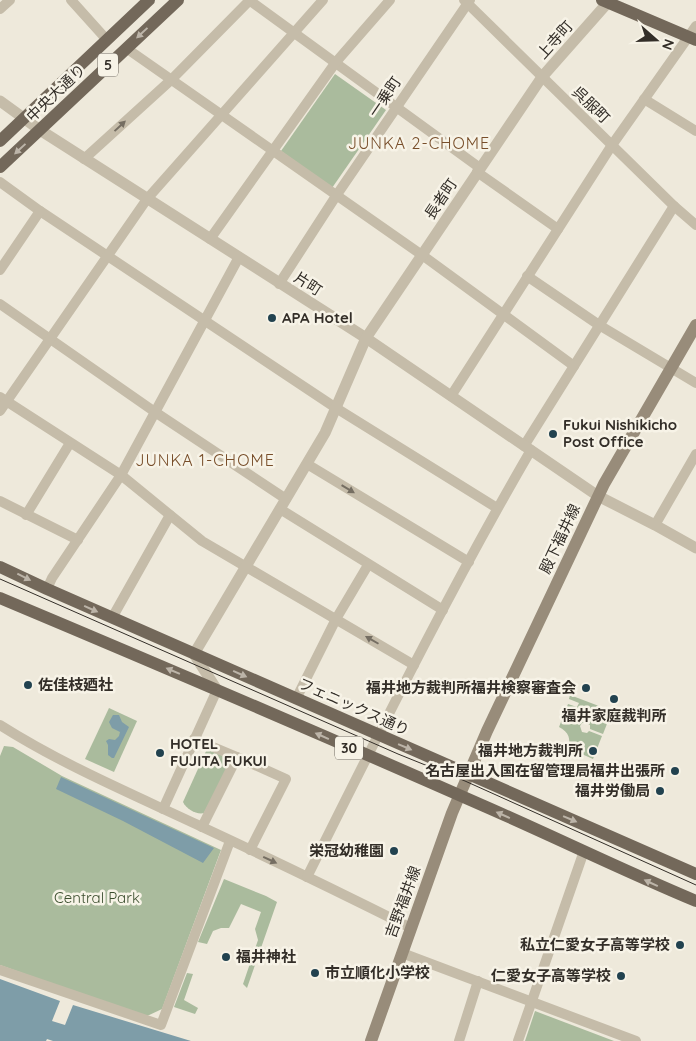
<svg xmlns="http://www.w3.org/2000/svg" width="696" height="1041" font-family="Quicksand,'Noto Sans JP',sans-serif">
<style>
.green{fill:#aabb9d}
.water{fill:#7e9da8}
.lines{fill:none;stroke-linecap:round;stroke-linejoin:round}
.minor{stroke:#c5bca9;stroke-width:10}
.tertiary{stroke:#c5bca9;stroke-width:11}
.secondary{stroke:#988c7a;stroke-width:12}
.primary{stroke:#73685a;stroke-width:12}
.tram{stroke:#332e28;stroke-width:1}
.oneway{fill:#bcb4a8}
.oneway2{fill:#756e62}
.poi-dot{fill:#22424f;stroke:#f7f3e7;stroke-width:2}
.labels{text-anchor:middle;stroke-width:5;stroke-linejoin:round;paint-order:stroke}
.shield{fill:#f7f3e7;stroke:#6e6961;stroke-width:1}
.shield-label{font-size:14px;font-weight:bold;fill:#332e28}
.street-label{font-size:15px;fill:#332e28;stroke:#f7f3e7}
.poi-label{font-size:15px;font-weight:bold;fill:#332e28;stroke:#f7f3e7;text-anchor:end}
.park-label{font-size:15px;fill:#3b4e2e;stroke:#f7f3e7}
.neighbourhood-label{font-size:16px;letter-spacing:1px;fill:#784e2a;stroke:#f7f3e7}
</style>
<rect width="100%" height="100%" fill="#eee9db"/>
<!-- green -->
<g class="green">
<polygon points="335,74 386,110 332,188 281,151"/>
<path d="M570 695 612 711 603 734 590 729V725L586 723H582L580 726 582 732 587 733 589 731 602 736 593 759 568 748C571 739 569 732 559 727L568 704 577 707 579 703 569 699Z"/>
<polygon points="109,708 137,721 114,772 85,759"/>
<polygon points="4,746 13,747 62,776 221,850 162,1009 145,1017 0,965 0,756"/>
<path d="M207 749 232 760 204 813C197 815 186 809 183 802Z"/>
<polygon points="224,879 266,896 277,902 247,988 243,984 258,940 255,929 261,912 241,904 229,928 221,928 213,931 207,944 198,942"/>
<polygon points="187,973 193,974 184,1000 198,1008 195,1014 174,1007"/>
<polygon points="535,1011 614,1041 525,1041"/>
</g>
<!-- water -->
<g class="water">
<polygon points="113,715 119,715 122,722 129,727 114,758 112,758 108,755 108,745 106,741 109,739 115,740 119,736 120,732 112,728 109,722"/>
<polygon points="61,777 214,848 203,863 123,821 56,789"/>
<polygon points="0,979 60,1001 52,1021 65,1025 73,1005 191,1041 53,1041 47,1039 46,1041 0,1041"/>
</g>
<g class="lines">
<!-- minor -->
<g class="minor">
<polyline points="71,0 107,40"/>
<polyline points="249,0 480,168"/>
<polyline points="464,0 674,206 696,225"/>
<polyline points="0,9 10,0"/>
<polyline points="126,48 422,255 574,366"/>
<polyline points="644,99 696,131"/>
<polyline points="84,159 171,80 250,0"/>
<polyline points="477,172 558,229"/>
<polyline points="0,182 40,211 336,408 497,508"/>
<polyline points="210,239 336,62 390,0"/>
<polyline points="0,270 40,211"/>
<polyline points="527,276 599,325 696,383"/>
<polyline points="279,284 336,196 470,0"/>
<polyline points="0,304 155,412 286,499"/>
<polyline points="451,396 612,145 696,26"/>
<polyline points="0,397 121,475 202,541 414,665"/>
<polyline points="0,411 147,199 323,0"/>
<polyline points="524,446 674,206"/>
<polyline points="307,464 469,562"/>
<polyline points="0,501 78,540"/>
<polyline points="280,509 443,610"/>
<polyline points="26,515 70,443"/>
<polyline points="655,525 696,454"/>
<polyline points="47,589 52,578 121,475 239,257"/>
<polyline points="112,618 170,515"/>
<polyline points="296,699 336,619 368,565"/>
<path d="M0 725C63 765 132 794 200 826 271 859 341 893 411 928"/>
<polyline points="194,739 237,757 202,827"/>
<polyline points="237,757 286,779 250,850"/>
<polyline points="163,809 217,690"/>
<path d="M307 877C379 733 450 589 531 450"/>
<polyline points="402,953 636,1041"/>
<polyline points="0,970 161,1025 230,841"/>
<polyline points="459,1041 478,981"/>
<polyline points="518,1041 584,851"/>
</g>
<!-- tertiary -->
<g class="tertiary">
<polyline points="0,101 40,130 366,338 598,496 655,525 696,548"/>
<polyline points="217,690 194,654 325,433 366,338 542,77 610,0"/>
</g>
<!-- secondary -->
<polyline class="secondary" points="371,1041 452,813 487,731 604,484 696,325"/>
<!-- primary -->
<g class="primary">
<polyline points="602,0 696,40"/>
<polyline points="0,141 149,0"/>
<polyline points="0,167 178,0"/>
<polyline points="0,567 47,589 696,874"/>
<path d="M0 598C162 666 323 735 484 806 555 837 624 871 696 901"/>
</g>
<!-- tram -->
<polyline class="tram" points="0,579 398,754 465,781 696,885"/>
</g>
<!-- one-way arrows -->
<defs><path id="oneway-solid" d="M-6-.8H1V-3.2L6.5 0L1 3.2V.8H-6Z" transform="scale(1.25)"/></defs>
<g class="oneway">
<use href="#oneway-solid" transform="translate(142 33) rotate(137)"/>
<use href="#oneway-solid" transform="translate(20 149) rotate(137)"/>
<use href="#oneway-solid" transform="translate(24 577) rotate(27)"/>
<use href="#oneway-solid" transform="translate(91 609) rotate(24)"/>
<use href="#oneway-solid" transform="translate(173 671) rotate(-157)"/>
<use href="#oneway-solid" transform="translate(240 674) rotate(24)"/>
<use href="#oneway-solid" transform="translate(322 736) rotate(-156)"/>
<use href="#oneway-solid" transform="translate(405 747) rotate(23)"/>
<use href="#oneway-solid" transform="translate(503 815) rotate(-156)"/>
<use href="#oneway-solid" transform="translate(570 819) rotate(23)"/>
<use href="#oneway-solid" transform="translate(651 883) rotate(-155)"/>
</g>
<g class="oneway2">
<use href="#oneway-solid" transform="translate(120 126) rotate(-43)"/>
<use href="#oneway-solid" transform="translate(348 489) rotate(31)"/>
<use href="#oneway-solid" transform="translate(372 640) rotate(-150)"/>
<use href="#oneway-solid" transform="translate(270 860) rotate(25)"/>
</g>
<!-- markers -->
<g class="poi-dot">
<circle cx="272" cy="318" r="5"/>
<circle cx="553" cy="434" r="5"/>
<circle cx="28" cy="685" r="5"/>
<circle cx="586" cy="688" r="5"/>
<circle cx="614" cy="699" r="5"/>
<circle cx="593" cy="751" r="5"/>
<circle cx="160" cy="753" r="5"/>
<circle cx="675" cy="771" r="5"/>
<circle cx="660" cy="791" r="5"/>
<circle cx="394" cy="851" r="5"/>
<circle cx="680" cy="945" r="5"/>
<circle cx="226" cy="957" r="5"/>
<circle cx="315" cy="973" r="5"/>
<circle cx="621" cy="976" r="5"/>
</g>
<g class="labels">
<!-- shield labels -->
<g class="shield">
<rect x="98" y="53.5" width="20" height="23" rx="4"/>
<rect x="335" y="736.5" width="28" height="23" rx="4"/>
</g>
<g class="shield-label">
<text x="108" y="70">5</text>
<text x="349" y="753">30</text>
</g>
<!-- street labels -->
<g class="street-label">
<text transform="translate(555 40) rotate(-48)" y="5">上寺町</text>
<text transform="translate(56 93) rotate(-44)" y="5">中央大通り</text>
<text transform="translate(385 97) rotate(-56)" y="5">一乗町</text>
<text transform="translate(591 105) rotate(44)" y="5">呉服町</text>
<text transform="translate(441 199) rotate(-56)" y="5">長者町</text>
<text transform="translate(308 284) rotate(32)" y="5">片町</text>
<text transform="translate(560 539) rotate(-65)" y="5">殿下福井線</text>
<text transform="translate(354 707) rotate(24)" y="5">フェニックス通り</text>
<text transform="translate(403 902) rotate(-70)" y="5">吉野福井線</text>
</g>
<!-- poi labels -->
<g class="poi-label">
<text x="282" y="323" text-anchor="start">APA Hotel</text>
<text x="563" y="430" text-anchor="start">Fukui Nishikicho<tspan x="563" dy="17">Post Office</tspan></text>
<text x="38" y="690" text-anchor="start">佐佳枝廼社</text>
<text x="576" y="693">福井地方裁判所福井検察審査会</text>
<text x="614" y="721" text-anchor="middle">福井家庭裁判所</text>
<text x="170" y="749" text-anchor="start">HOTEL<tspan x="170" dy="17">FUJITA FUKUI</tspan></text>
<text x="583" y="756">福井地方裁判所</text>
<text x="665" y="776">名古屋出入国在留管理局福井出張所</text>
<text x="650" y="796">福井労働局</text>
<text x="384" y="856">栄冠幼稚園</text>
<text x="670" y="950">私立仁愛女子高等学校</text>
<text x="236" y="962" text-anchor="start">福井神社</text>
<text x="325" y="978" text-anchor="start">市立順化小学校</text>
<text x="611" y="981">仁愛女子高等学校</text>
</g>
<!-- park labels -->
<g class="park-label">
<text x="97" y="903">Central Park</text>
</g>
<!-- neighbourhood labels -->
<g class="neighbourhood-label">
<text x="419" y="149">JUNKA 2-CHOME</text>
<text x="205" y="466">JUNKA 1-CHOME</text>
</g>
</g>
<!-- north arrow -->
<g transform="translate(656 40) rotate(110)" stroke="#f7f3e7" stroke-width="4" paint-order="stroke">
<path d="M0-4L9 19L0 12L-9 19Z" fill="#332e28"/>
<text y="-8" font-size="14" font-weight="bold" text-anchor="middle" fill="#332e28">N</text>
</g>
</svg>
